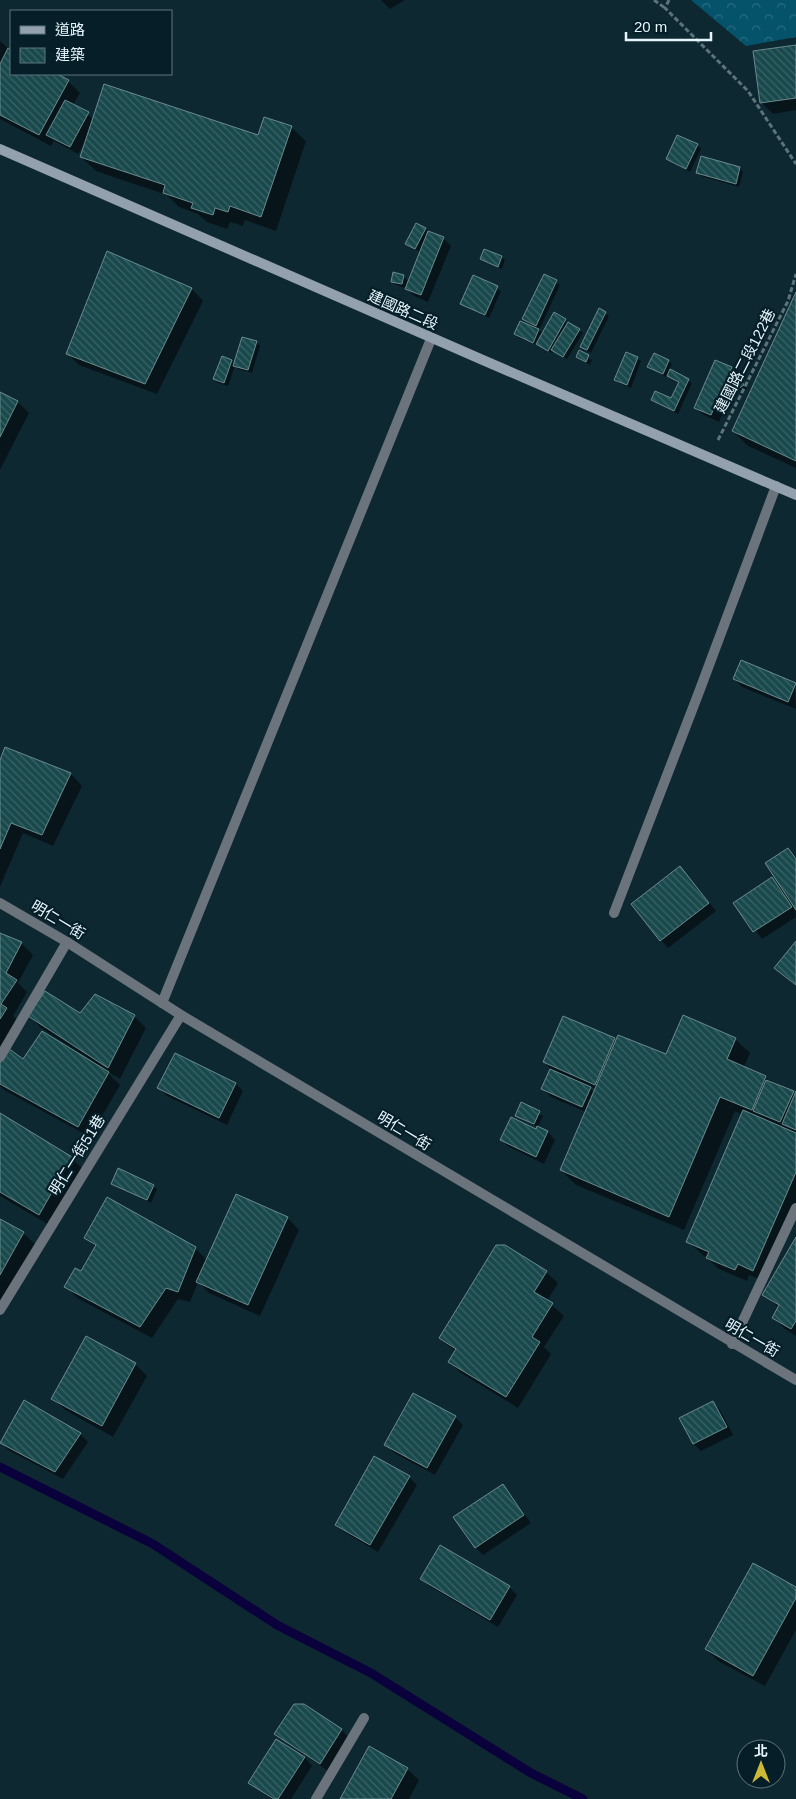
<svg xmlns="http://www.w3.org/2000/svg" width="796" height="1799" font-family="Arial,'Noto Sans TC',sans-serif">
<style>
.forest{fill:url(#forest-crowns)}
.shadow{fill:#0007;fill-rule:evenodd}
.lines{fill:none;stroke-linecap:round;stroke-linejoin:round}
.stream{stroke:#0a013c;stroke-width:9}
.building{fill:url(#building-back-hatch);stroke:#6b8b8d}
.path{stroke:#5d737b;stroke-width:3;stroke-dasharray:5 2.5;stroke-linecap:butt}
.lane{stroke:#6b737c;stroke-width:10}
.street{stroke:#6b737c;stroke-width:10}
.secondary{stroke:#93a0ae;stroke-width:10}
.labels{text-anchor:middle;stroke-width:4.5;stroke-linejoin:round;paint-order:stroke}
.street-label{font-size:15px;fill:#e6f5fc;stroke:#051e28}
</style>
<defs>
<pattern id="forest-crowns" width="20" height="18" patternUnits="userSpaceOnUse" patternTransform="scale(1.25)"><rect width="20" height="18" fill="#04536b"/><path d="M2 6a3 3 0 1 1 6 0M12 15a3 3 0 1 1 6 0" fill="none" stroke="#296c81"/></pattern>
<pattern id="building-back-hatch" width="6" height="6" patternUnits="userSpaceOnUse" patternTransform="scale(1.25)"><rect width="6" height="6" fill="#19494c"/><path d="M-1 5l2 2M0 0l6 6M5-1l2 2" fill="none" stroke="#3a6467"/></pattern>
</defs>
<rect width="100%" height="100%" fill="#0e2832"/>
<!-- forest -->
<polygon class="forest" points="691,0 796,0 796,37 746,46"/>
<!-- shadow -->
<g class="shadow">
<polygon points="381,0 405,0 390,9"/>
<polygon points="0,41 11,51 11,74 54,74 68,81 80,93 73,105 94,119 259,137 291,127 306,141 276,231 245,220 243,226 230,222 227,229 207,222 198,214 179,207 167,195 96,171 81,157 86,141 78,154 54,141 51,146 0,119"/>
<polygon points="796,47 796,110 773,114 761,102"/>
<polygon points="697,145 701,149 690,172 667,159"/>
<polygon points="702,158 740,168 743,172 739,187 701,176 698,172"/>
<polygon points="425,229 443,238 451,246 428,302 414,296 406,288 396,285 392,281 403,276 407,280 407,287 420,252 407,244"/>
<polygon points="108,253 192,289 203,301 157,394 79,365 68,354"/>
<polygon points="501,257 505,260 502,269 481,259"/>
<polygon points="473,276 501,291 489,318 461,303"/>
<polygon points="544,276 560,285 539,330 543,334 554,314 583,333 567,359 554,350 552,353 538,344 537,345 519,338 516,334 532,327 524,319"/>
<polygon points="796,295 796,468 748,446 733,431"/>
<polygon points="605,313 609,316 591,353 581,347"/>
<polygon points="243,338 257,342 260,346 252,373 238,369 235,366 228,386 218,383 214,379 222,357 235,364"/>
<polygon points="579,352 592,360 590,365 577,357"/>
<polygon points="637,358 641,361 631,388 619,383 616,379"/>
<polygon points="668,361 672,364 669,370 692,383 678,414 652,400 672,400 680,383 667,375 666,377 649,367"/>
<polygon points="731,368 747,389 742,392 736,383 719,422 704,415 696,408"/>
<polygon points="0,393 18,402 29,413 0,470"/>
<polygon points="734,679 795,684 796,709 742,687"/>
<polygon points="6,749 71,774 82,786 53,846 23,833 0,887 0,763"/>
<polygon points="788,849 796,857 796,908 794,908 796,917 762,939 735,903 772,879 783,888"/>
<polygon points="680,867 716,911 668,948 661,940"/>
<polygon points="0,934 21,943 33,955 18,983 27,992 13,1016 18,1020 0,1047"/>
<polygon points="95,995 134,1016 146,1028 120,1079 106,1071 120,1085 90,1137 4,1090 0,1086 0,1065 24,1060 93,1064 94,1062 41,1028 30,1016 80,1014"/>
<path d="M564 1018 616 1041 666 1056 735 1039 750 1053 744 1067 796 1094V1210L765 1281 749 1275 747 1281 719 1269 688 1242 743 1115 735 1111 684 1230 576 1185 561 1170 586 1112 551 1097 543 1089 551 1069 544 1062ZM587 1085 596 1089 595 1093Z"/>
<polygon points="236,1084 243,1091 227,1125 167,1096 159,1088"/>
<polygon points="522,1104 543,1116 538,1127 517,1115"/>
<polygon points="0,1114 71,1158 83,1169 51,1226 0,1196"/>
<polygon points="538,1128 548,1132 555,1140 544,1164 509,1147 501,1140 536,1130"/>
<polygon points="113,1183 153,1186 157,1189 151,1203"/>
<polygon points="237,1195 288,1218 299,1230 260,1316 209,1293 198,1282 190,1302 178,1299 152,1338 77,1298 66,1286 81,1272 96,1248 86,1237 195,1248 207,1260"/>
<polygon points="0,1220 23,1233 35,1244 0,1307"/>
<polygon points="796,1239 796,1336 785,1329 773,1318 779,1308 764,1294"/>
<polygon points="546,1272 558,1283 547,1301 564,1316 544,1347 551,1354 518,1408 461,1373 449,1362 456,1352 440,1338"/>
<polygon points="135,1364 147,1376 113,1437 65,1410 53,1399"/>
<polygon points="25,1402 80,1434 88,1442 63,1479 8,1450 0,1442"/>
<polygon points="713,1403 720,1410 733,1435 701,1451 694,1444"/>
<polygon points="455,1417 463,1425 435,1475 394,1453 386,1445"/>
<polygon points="409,1477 417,1485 378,1552 344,1532 336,1525"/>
<polygon points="503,1485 531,1523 483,1555 475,1547"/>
<polygon points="422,1579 509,1587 517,1595 498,1627 429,1586"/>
<polygon points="796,1588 796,1630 765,1686 718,1661 706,1649"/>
<polygon points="304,1705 342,1730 349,1738 328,1771 302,1753 312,1766 291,1799 271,1799 249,1783 299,1755 301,1753 276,1734"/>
<polygon points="407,1769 419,1780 409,1799 341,1799"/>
</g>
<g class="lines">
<!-- stream -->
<polyline class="stream" points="0,1467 153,1544 277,1625 371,1673 531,1773 583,1799"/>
</g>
<!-- building -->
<g class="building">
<polygon points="796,45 796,98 760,103 753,51"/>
<polygon points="8,48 11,50 11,74 57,74 69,80 39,135 0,115 0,64"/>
<polygon points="104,84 258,135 264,117 292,126 261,217 230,206 228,212 215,208 213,215 191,208 193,203 163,193 165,185 80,157"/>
<polygon points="65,100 89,112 70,147 46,135"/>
<polygon points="677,135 698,144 686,169 666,159"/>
<polygon points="701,156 740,167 736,184 696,173"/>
<polygon points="416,223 426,228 415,249 405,244"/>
<polygon points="428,231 444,237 421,295 405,289"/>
<polygon points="484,249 502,256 498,267 480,259"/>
<polygon points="107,251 192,288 145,384 66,354"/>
<polygon points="393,272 404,275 402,284 391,282"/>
<polygon points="544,274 557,280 536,326 522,319"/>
<polygon points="473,275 498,286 485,315 460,304"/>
<polygon points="796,292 796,461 732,431"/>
<polygon points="599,308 606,312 587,350 580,347"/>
<polygon points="554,312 566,319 548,351 536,344"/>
<polygon points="520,321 539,329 533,343 514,334"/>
<polygon points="568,322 580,329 563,357 551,350"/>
<polygon points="242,337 257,341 248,370 233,366"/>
<polygon points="579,350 589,355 586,362 576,357"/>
<polygon points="626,352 638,357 627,385 614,380"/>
<polygon points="654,353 669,360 663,374 647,367"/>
<polygon points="222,356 232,360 224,383 213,379"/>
<polygon points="715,360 732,367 711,415 694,408"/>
<polygon points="670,369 689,379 674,411 651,400 655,391 671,398 679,382 667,376"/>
<polygon points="735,371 744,385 738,389 737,383 735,384 729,375"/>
<polygon points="0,392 18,401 0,437"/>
<polygon points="741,660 796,683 788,702 733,679"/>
<polygon points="5,747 71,773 42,835 11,823 0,849 0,760"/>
<polygon points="788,848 796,859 796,910 765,863"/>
<polygon points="680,866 709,903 660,941 631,904"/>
<polygon points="772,877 792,907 753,932 733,903"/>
<polygon points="0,933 22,942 6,973 17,980 1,1004 7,1008 0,1019"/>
<polygon points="796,941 796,985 774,968"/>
<polygon points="45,991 80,1013 95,994 135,1015 108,1068 28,1016"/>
<polygon points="683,1015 736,1038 727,1059 766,1076 752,1110 720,1097 669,1217 560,1170 618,1035 666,1054"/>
<polygon points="563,1016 615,1038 595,1085 543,1062"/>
<polygon points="42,1031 109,1072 78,1127 0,1084 0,1063 8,1048 23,1059"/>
<polygon points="175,1053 236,1083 219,1118 157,1088"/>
<polygon points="550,1069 591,1087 582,1107 541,1089"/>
<polygon points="766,1080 794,1091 780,1122 753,1111"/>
<polygon points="796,1091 796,1130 782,1124"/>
<polygon points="521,1102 540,1111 534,1124 515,1116"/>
<polygon points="743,1110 796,1133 796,1172 753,1271 738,1264 735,1270 706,1258 709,1252 686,1242"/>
<polygon points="0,1113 72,1157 39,1215 0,1192"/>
<polygon points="511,1117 536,1129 537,1126 548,1131 536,1157 500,1140"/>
<polygon points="118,1168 154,1185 147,1200 111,1184"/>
<polygon points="236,1194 288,1217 248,1305 196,1282"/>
<polygon points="107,1197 196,1247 178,1292 166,1288 140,1327 64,1287 75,1268 81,1271 96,1245 84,1238"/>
<polygon points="0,1219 24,1232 0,1275"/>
<polygon points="796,1237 796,1321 791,1329 772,1318 779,1305 762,1295"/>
<polygon points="496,1245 505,1245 547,1271 534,1292 553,1303 532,1337 540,1342 506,1397 448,1362 456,1349 439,1338"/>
<polygon points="86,1336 136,1363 102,1426 51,1399"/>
<polygon points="413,1393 456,1416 427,1468 384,1445"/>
<polygon points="24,1400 81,1433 55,1472 0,1443"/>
<polygon points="713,1401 727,1427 693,1444 679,1418"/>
<polygon points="374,1456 410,1476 370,1545 335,1525"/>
<polygon points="503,1484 524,1515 475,1548 453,1517"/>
<polygon points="440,1545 510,1586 490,1620 420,1579"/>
<polygon points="753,1563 796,1587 796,1598 753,1676 705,1649"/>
<polygon points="294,1704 304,1704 342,1729 320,1764 274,1734"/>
<polygon points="276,1739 305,1757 278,1799 274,1799 248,1783"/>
<polygon points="369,1746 408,1768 391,1799 340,1799"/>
</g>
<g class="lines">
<!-- path -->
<g class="path">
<polyline points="654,0 665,8"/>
<polyline points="669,0 665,8 748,91 796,164"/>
<polyline points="718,440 788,301 796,274"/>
</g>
<!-- lane -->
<g class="lane">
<polyline points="0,1057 67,942"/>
<polyline points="316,1799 364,1718"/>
</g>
<!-- street -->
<g class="street">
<polyline points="0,903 67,942 181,1015 796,1380"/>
<polyline points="614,913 699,692 776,486"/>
<polyline points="162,1003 431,339"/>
<polyline points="0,1310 181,1015"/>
<polyline points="732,1344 796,1208"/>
</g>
<!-- secondary -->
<path class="secondary" d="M0 149C265 266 530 381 796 495"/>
</g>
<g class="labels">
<!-- street labels -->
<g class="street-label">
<text transform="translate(403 310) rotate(24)" y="5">建國路二段</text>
<text transform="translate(745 361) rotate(-63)" y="5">建國路二段122巷</text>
<text transform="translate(58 920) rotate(31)" y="5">明仁一街</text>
<text transform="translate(404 1131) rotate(31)" y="5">明仁一街</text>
<text transform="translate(77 1155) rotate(-58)" y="5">明仁一街51巷</text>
<text transform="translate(752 1338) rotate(30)" y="5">明仁一街</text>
</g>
</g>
<!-- legend -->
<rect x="10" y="10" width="162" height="65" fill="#051e28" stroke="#5f747d"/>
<rect x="20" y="26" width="25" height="8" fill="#93a0ae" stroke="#5f747d"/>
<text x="55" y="35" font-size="15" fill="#e6f5fc">道路</text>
<rect x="20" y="48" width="25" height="15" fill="url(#building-back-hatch)" stroke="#5f747d"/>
<text x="55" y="60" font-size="15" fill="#e6f5fc">建築</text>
<!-- north arrow -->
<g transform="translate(761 1764)"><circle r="24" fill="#051e28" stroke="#5f747d"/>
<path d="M0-4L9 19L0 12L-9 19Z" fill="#cdb938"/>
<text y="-8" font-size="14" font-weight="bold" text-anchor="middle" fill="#e6f5fc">北</text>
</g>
<!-- scale -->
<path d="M626 32v8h85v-8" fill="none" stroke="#e6f5fc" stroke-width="2.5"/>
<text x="634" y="32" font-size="15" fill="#e6f5fc" stroke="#051e28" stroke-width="4" paint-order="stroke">20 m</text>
</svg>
